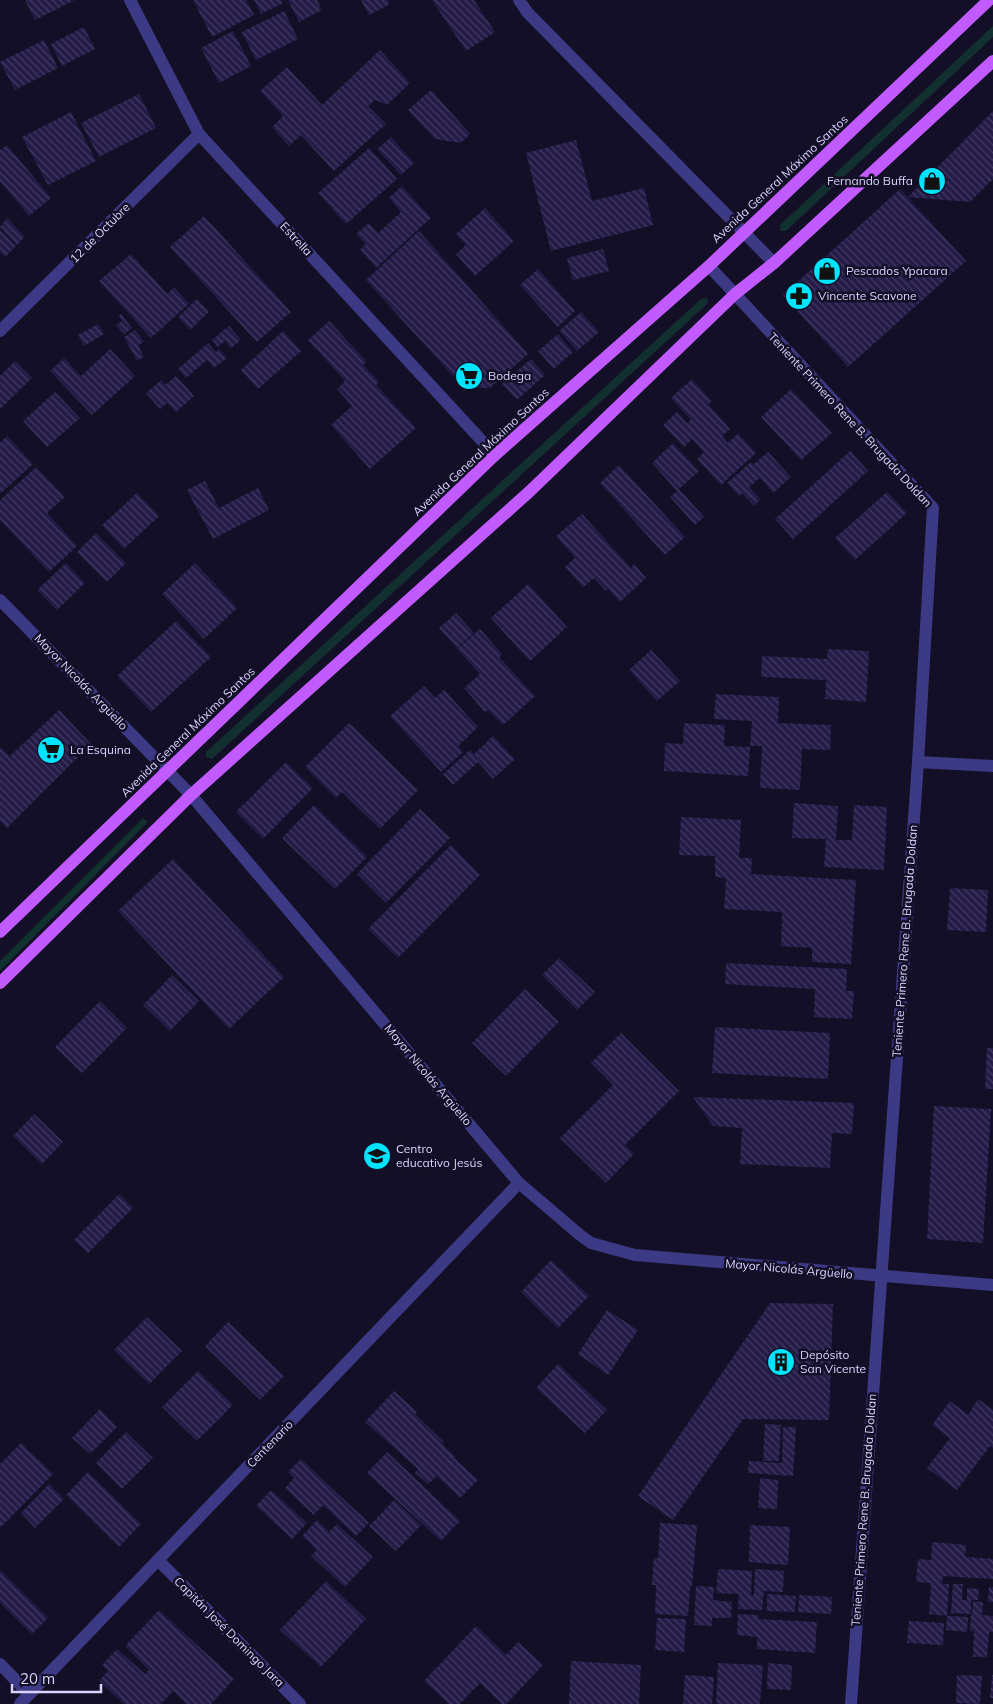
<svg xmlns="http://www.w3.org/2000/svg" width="993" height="1704" font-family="Mulish,sans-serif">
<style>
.grass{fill:#12302f}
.building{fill:url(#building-back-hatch)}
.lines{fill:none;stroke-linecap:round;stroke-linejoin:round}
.minor{stroke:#3d3a85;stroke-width:12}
.tertiary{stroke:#3d3a85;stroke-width:12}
.primary{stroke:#c25bff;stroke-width:12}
.labels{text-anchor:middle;stroke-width:5;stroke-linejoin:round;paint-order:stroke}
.street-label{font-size:12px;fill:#d9d4ff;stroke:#130f26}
.poi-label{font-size:12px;fill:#d9d4ff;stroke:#130f26;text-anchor:start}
</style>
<defs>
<pattern id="building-back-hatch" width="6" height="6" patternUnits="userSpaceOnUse" patternTransform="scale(1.25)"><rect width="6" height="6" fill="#241b47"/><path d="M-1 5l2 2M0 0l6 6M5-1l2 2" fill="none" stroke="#433b63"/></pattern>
</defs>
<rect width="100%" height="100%" fill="#130f26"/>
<!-- grass -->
<g class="grass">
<polygon points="993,26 993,37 786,231 781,231 780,225"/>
<polygon points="705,298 708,300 707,304 212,759 206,757 206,752 701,299"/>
<polygon points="143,818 147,821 146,824 0,971 0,961"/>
</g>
<!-- building -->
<g class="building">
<polygon points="25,0 75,0 35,20"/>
<polygon points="193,0 246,0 254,15 212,37"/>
<polygon points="254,0 281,0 283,3 261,14"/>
<polygon points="288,0 317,0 322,10 299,22"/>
<polygon points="361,0 388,0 390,4 369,15"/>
<polygon points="432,0 474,0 495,32 466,51"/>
<polygon points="284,11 298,39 256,60 242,32"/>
<polygon points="84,27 95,49 62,66 51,44"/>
<polygon points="233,31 251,66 219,83 201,48"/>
<polygon points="44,40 58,68 15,90 0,62"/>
<polygon points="380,50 410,83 387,105 375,100 368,106 386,124 334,171 301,135 289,146 272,127 283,116 260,91 287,67 322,105"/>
<polygon points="431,90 470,134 461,143 435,139 408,110"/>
<polygon points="139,94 156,128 99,157 81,123"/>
<polygon points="993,111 993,179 970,202 908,197"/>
<polygon points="71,112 96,161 48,185 22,137"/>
<polygon points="391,137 414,163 401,175 377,149"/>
<polygon points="576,140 592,201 644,188 653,225 551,251 526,153"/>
<polygon points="7,145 51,198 29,216 0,181 0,150"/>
<polygon points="369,148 397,179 346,224 318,193"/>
<polygon points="402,186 431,218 376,268 360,250 366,244 356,234 369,223 378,233 401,212 389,198"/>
<polygon points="900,189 966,261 848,367 783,295"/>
<polygon points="485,208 514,241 475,276 456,254 466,245 456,234"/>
<polygon points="204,216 291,312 257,342 170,247"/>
<polygon points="7,218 25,237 17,245 0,227"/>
<polygon points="0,229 16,246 5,257 0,252"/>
<polygon points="419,231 528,354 490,388 463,387 366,280"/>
<polygon points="603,249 609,271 573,280 567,258"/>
<polygon points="131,254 167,294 174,287 189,304 151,338 99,281"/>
<polygon points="538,269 575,311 558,327 520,285"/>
<polygon points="197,299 209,312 190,330 178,317"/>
<polygon points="581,312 599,332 577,351 559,331"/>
<polygon points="121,314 132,328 124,334 116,325 122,321 118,317"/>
<polygon points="329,321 367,362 363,365 379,382 376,385 416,428 370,469 331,425 352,406 337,389 345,381 308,340"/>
<polygon points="98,324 104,334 84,346 78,335"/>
<polygon points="229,326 241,340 231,348 225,341 218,347 212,340"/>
<polygon points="135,330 144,342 138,345 144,357 137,361 124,337"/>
<polygon points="283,331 301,351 258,389 241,370"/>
<polygon points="558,334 573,352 554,369 538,351"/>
<polygon points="208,343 216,352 219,349 227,358 214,368 207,360 186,378 178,369"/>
<polygon points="110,349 135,376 92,415 50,371 64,358 81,376"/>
<polygon points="531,359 545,375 517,400 502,384"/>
<polygon points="15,361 32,378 0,409 0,376"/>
<polygon points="176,376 194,396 176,412 167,403 160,409 146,393 161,380 165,385"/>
<polygon points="692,379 712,401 708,404 730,429 722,436 728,443 738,433 756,453 721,485 697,459 704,452 692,439 684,447 663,425 677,412 687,423 691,420 671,398"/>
<polygon points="791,389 832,433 801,460 761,417"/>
<polygon points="55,392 80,418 47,447 23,421"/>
<polygon points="7,436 33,464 0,494 0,443"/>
<polygon points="673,443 699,471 679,489 704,517 695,525 670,497 677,491 652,463"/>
<polygon points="850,451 868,471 793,539 775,519"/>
<polygon points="768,452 791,477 773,493 760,478 749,487 760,499 754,506 742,493 739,496 727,483 751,462 753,465"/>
<polygon points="619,465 685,537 665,555 600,483"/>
<polygon points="36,467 65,497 47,513 77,546 49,572 0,520 0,500"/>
<polygon points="205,481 219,508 258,488 269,510 213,539 187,490"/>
<polygon points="887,492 907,513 855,560 835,538"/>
<polygon points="137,493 159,516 124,549 102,525"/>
<polygon points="582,514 631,568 634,564 646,578 620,602 608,589 606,591 594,578 583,587 565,567 575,558 556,536"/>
<polygon points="96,533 126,563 107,582 77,552"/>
<polygon points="66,563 85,583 57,610 37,590"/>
<polygon points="195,563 237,608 204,639 162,594"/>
<polygon points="528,584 567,627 530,661 491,618"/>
<polygon points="456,613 474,633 457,648 439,628"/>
<polygon points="176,621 211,657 151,712 117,676"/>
<polygon points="480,629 502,654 499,657 535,696 503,725 488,710 485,712 464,688 480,674 457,649"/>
<polygon points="828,649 869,651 866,702 825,699 826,680 761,677 762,656 827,659"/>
<polygon points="651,650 680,681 657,701 629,670"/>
<polygon points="424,686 435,698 444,690 478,727 458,746 463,752 441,772 390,716"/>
<polygon points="716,694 779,697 778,723 831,725 830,750 802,749 800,790 760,788 762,746 750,746 752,721 714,719"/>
<polygon points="59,710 91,744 7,828 0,821 0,747 10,756"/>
<polygon points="349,723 418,790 380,829 342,792 336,798 305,767"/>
<polygon points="684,723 725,725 724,746 750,747 748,776 664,771 665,743 683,744"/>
<polygon points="493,736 515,759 493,779 478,762 453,785 443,774 470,750 474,754"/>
<polygon points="286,762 313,788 263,839 236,812"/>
<polygon points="794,803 838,806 836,840 852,840 854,805 887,807 884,870 824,867 826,839 792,838"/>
<polygon points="314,805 367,857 335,889 282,838"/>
<polygon points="420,809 450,838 386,903 357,874"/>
<polygon points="681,817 741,820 739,858 752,858 751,874 856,880 851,964 812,962 812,948 781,946 782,912 724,909 726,878 715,877 715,856 679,855"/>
<polygon points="451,845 480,875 398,958 368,929"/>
<polygon points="173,859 284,977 229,1029 118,911"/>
<polygon points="950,888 988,890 986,932 947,930"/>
<polygon points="559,958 595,992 577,1010 542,975"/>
<polygon points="726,963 847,969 846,991 854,991 852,1019 814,1017 815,989 725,984"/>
<polygon points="172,975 199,1001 170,1031 143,1005"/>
<polygon points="525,989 559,1022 506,1076 472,1043"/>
<polygon points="100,1001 127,1028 82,1073 55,1047"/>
<polygon points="715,1027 830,1033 828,1079 712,1073"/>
<polygon points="621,1033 679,1091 625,1145 634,1154 606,1183 560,1138 613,1085 591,1063"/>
<polygon points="987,1048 993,1048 993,1089 985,1089"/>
<polygon points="693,1097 854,1103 852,1134 832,1133 830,1168 740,1164 742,1128 713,1126"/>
<polygon points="934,1106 991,1109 983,1243 927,1239"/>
<polygon points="34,1114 63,1142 42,1164 13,1136"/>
<polygon points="119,1194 133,1208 88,1253 74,1240"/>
<polygon points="551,1260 589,1296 558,1328 521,1292"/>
<polygon points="770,1303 833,1304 829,1420 743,1419 673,1520 638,1496"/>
<polygon points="607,1310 638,1330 608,1375 578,1354"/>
<polygon points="147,1317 182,1351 149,1384 114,1350"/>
<polygon points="228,1322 284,1376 260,1400 205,1346"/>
<polygon points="558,1364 607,1410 585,1433 536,1388"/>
<polygon points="198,1371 233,1405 197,1441 162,1407"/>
<polygon points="394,1391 417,1412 415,1414 444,1442 442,1444 455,1456 454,1458 478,1480 460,1498 437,1476 428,1484 415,1473 418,1469 365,1422"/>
<polygon points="978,1399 993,1410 993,1448 990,1446 957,1490 927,1468 950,1438 932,1425 950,1401 968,1415"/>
<polygon points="100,1409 117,1427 90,1454 72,1438"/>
<polygon points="765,1424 781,1425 779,1461 763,1461"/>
<polygon points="783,1427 796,1427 793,1476 748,1473 749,1461 782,1463"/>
<polygon points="126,1432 153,1458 122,1489 96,1463"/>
<polygon points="21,1443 53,1474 0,1528 0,1464"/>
<polygon points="387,1452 460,1521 441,1541 367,1473"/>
<polygon points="301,1459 369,1523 356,1536 323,1505 314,1515 285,1488 294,1478 288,1472"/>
<polygon points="88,1472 141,1524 119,1547 66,1495"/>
<polygon points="760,1478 778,1480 777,1509 758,1508"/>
<polygon points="49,1484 64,1499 35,1528 21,1513"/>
<polygon points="271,1490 307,1523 292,1539 256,1506"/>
<polygon points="394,1500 421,1525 396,1551 369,1526"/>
<polygon points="317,1520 329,1532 337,1524 373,1557 345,1587 311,1556 317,1550 302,1536"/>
<polygon points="660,1523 697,1525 692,1587 690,1587 688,1616 655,1614 656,1585 652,1585 654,1558 658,1558"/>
<polygon points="750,1525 790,1527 788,1565 749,1562"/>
<polygon points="932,1542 966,1545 965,1557 993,1559 993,1579 943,1576 942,1584 949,1584 947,1616 929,1614 931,1583 916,1582 918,1559 931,1560"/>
<polygon points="718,1569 752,1571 751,1595 754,1595 755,1569 784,1571 783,1592 764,1591 762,1610 738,1609 739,1594 716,1593"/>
<polygon points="0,1570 48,1618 32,1634 0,1603"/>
<polygon points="326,1581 366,1619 321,1667 280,1630"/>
<polygon points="953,1584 963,1584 962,1600 967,1600 967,1588 979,1589 978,1600 971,1600 971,1614 972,1615 973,1601 983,1602 982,1615 993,1616 993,1632 989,1632 987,1657 973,1657 974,1631 970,1630 971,1614 951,1613"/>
<polygon points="696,1586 714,1587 713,1600 732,1602 731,1618 712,1618 712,1626 694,1625"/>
<polygon points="989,1587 993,1587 993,1602 988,1602"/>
<polygon points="767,1594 796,1596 795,1612 767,1611"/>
<polygon points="799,1595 832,1597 831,1614 798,1612"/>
<polygon points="159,1610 234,1679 211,1704 187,1704 173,1691 161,1704 124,1704 99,1681 108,1671 102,1665 117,1649 145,1674 149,1670 125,1646"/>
<polygon points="738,1614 759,1615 758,1619 817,1622 815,1653 757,1649 757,1637 737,1635"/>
<polygon points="947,1616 968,1617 967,1632 946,1630"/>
<polygon points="657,1618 686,1619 684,1652 655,1650"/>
<polygon points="909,1621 944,1623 943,1645 907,1643"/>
<polygon points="476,1626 506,1655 518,1642 543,1665 506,1704 502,1704 480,1683 460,1704 449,1704 424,1681"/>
<polygon points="571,1661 641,1665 639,1704 569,1704"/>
<polygon points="718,1663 763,1665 760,1704 716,1704"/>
<polygon points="768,1663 792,1665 791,1690 767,1689"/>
<polygon points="685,1675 714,1677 712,1704 683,1704"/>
<polygon points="957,1675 982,1676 980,1704 956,1703"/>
<polygon points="992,1675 993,1675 993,1698 990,1698"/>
</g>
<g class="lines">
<!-- minor -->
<g class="minor">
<polyline points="130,0 199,134 495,455"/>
<polyline points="519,0 527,12 774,263"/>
<polyline points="709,266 933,508 918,762 851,1704"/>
<polyline points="0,331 199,134"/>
<polyline points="918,762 993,766"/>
<polyline points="158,1560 300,1704"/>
<polyline points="0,1664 29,1694"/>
<polyline points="20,1704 519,1183"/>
</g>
<!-- tertiary -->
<polyline class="tertiary" points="0,600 191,795 519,1183 580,1235 591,1243 635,1255 993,1285"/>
<!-- primary -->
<g class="primary">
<polyline points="0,932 495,455 709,266 989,0"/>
<polyline points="0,983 191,795 529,492 735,294 774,263 993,61"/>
</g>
</g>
<!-- icons -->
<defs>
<g id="shop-disc" transform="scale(1.4375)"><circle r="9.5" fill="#00e5ff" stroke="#130f26"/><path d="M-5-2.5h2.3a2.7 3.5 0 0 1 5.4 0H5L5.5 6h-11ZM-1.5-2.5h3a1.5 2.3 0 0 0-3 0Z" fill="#111"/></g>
<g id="pharmacy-disc" transform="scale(1.4375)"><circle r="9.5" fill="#00e5ff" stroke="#130f26"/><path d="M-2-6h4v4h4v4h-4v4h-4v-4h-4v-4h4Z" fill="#111"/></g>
<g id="supermarket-disc" transform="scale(1.4375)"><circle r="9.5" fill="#00e5ff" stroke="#130f26"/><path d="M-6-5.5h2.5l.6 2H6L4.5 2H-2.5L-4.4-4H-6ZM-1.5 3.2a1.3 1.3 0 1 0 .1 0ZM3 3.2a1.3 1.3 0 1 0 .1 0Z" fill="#111"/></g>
<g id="school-disc" transform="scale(1.4375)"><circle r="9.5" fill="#00e5ff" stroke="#130f26"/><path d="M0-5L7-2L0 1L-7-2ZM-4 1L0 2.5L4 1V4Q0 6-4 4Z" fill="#111"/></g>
<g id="building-disc" transform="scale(1.4375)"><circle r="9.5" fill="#00e5ff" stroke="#130f26"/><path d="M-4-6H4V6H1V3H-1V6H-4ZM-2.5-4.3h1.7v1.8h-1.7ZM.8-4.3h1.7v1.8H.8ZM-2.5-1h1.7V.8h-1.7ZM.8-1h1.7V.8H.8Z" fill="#111"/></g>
</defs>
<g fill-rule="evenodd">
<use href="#shop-disc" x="932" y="181"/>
<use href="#shop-disc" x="827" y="271"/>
<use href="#pharmacy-disc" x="799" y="296"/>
<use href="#supermarket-disc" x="469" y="376"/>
<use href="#supermarket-disc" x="51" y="750"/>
<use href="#school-disc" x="377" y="1156"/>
<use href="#building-disc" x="781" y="1362"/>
</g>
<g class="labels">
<!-- street labels -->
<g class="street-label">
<text transform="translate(780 179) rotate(-43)" y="4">Avenida General Máximo Santos</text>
<text transform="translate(100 233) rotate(-45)" y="4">12 de Octubre</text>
<text transform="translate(296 239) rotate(47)" y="4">Estrella</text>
<text transform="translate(850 420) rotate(47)" y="4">Teniente Primero Rene B. Brugada Doldan</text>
<text transform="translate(481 452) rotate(-43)" y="4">Avenida General Máximo Santos</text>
<text transform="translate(81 682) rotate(46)" y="4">Mayor Nicolás Argüello</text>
<text transform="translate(188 732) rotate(-44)" y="4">Avenida General Máximo Santos</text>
<text transform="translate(905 941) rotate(-86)" y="4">Teniente Primero Rene B. Brugada Doldan</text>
<text transform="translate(428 1075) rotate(50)" y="4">Mayor Nicolás Argüello</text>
<text transform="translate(789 1269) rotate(5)" y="4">Mayor Nicolás Argüello</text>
<text transform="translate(270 1444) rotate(-46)" y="4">Centenario</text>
<text transform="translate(864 1510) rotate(-86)" y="4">Teniente Primero Rene B. Brugada Doldan</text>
<text transform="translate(229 1632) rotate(45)" y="4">Capitán José Domingo Jara</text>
</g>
<!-- poi labels -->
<g class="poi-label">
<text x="913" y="185" text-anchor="end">Fernando Buffa</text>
<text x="846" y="275">Pescados Ypacara</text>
<text x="818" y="300">Vincente Scavone</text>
<text x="488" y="380">Bodega</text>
<text x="70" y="754">La Esquina</text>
<text x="396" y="1153">Centro<tspan x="396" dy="14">educativo Jesús</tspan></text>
<text x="800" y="1359">Depósito<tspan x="800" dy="14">San Vicente</tspan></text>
</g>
</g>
<!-- scale -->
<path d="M12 1684v8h89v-8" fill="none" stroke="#d9d4ff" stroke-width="2.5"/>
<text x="20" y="1684" font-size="15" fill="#d9d4ff" stroke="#130f26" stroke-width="4" paint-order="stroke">20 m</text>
</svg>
